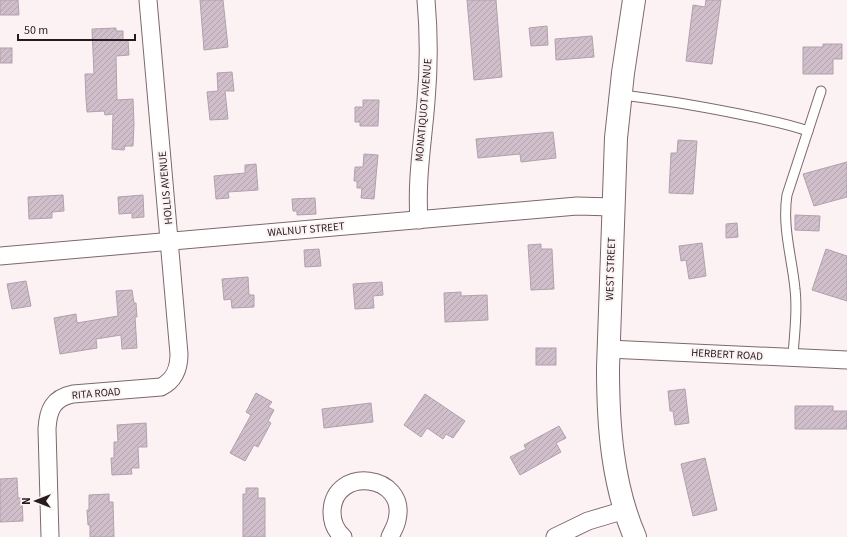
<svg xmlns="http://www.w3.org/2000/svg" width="847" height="537" font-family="'Source Sans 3',sans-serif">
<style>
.building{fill:url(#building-hatch);stroke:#b2a0ad}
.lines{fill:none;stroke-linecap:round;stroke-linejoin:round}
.lane-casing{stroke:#7e686b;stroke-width:11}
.street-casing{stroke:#7e686b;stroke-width:19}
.secondary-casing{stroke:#7e686b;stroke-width:24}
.lane{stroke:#fff;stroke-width:9}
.street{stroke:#fff;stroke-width:17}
.secondary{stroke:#fff;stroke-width:22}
.labels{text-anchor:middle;stroke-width:4;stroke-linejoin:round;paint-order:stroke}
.street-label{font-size:11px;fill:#251c1d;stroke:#fcf2f3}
</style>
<defs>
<pattern id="building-hatch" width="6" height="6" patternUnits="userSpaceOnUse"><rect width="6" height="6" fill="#d0becb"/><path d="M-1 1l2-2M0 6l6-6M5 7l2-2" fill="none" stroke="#b2a3ae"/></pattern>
</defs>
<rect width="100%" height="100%" fill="#fcf2f3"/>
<!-- building -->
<g class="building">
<polygon points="0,0 18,0 19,15 0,15"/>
<polygon points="200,0 223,0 228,47 204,50"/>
<polygon points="467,0 496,0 502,77 474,80"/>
<polygon points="706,0 721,0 712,64 686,61 693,5 705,7"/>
<polygon points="547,26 548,45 531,46 529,28"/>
<polygon points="116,28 116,31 123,31 123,40 128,40 129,55 116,56 117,100 133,99 134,124 133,146 125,146 124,150 112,149 113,114 105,115 104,111 87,112 86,99 85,74 94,74 92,29"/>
<polygon points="592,36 594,57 556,60 555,39"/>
<polygon points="823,44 842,44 842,59 833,59 833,74 803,74 803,47 823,47"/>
<rect x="0" y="48" width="12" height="15"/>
<polygon points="232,72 234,91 225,91 228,119 210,120 207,92 218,91 217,73"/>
<polygon points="363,100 379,100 378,126 360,126 360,122 355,122 355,107 363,107"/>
<polygon points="553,132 556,158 521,162 520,154 478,158 476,139"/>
<polygon points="678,140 697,141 693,194 669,193 671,153 677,153"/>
<polygon points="364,154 378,155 374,199 361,198 362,188 357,188 357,181 354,181 355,167 363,167"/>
<polygon points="847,162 847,197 814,206 803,174"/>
<polygon points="256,164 258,190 228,192 229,198 216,199 214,176 245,173 245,165"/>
<polygon points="63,195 64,211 52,212 52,218 29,219 28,197"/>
<polygon points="143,195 144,217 132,218 132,213 119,214 118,197"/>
<polygon points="315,198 316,214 297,215 297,211 293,211 292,199"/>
<polygon points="795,215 820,216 819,231 795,230"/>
<polygon points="737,223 738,237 726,238 726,224"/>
<polygon points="702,243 706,276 689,279 686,260 681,261 679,246"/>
<polygon points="541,244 541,249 552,249 554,289 531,290 528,245"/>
<polygon points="319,249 321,266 305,267 304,250"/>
<polygon points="826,249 847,256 847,301 812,290"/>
<polygon points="248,277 249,295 254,295 254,307 232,308 231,299 224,300 222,279"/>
<polygon points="26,281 31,306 12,309 7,284"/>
<polygon points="382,282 383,295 373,296 374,308 355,309 353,284"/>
<polygon points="132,290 134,303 136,303 137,317 135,317 137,348 122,349 121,335 96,339 97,348 60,354 54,318 76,314 77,323 118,316 116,291"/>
<polygon points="461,292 461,296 487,295 488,320 445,322 444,293"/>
<rect x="536" y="348" width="20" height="17"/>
<polygon points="685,389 689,423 675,425 673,411 670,411 668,391"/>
<polygon points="256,393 272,402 268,407 274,410 268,421 271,423 258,447 254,445 245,461 230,453 251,415 246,412"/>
<polygon points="425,394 465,421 453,438 446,434 443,439 427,428 421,437 404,425"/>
<polygon points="371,403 373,422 324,428 322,409"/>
<polygon points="795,406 833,406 833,411 847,411 847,429 795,429"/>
<polygon points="146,423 147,447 138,447 139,468 131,468 132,474 112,475 111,458 114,458 114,442 118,442 117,425"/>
<polygon points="559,426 566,438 556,443 561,452 520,475 510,457 526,449 524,445"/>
<polygon points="705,458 717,510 693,516 681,464"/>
<polygon points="17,478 18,498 22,498 23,521 0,522 0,479"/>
<polygon points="246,488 258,488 258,498 265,498 265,537 243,537 243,494 246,494"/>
<polygon points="109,494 109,502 113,502 114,537 90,537 90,525 88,525 87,510 89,510 89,495"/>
</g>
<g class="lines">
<!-- lane casing -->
<g class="lane-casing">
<g id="lane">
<path d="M620 95C660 99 699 106 739 114 762 119 785 123 808 131"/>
<path d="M793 357C794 335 798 312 795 289 792 258 782 227 787 195L821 91"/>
</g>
</g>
<!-- street casing -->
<g class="street-casing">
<g id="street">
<path d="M419 220C416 179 423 141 426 101 429 67 429 33 426 0"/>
<polyline points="0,256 577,206 613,207"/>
<polyline points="608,349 847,360"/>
<path d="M50 537 47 429C48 410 53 398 73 394L161 387C175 380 179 368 179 354L148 0"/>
<path d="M343 537C336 531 332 522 332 512 333 465 408 474 397 520 396 526 392 532 390 537"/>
<polyline points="555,537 588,521 625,510"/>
</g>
</g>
<!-- secondary casing -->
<g class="secondary-casing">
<path id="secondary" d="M634 0 623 73 616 138 608 368C608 424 612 484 635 537"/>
</g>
<!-- lane -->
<use href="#lane" class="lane"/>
<!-- street -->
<use href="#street" class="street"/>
<!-- secondary -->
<use href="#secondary" class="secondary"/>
</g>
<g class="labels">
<!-- street labels -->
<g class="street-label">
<text transform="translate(423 110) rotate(-85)" y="4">MONATIQUOT AVENUE</text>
<text transform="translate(165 188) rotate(-95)" y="4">HOLLIS AVENUE</text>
<text transform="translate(306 229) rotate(-5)" y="4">WALNUT STREET</text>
<text transform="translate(610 269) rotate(-88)" y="4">WEST STREET</text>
<text transform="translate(727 354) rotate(3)" y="4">HERBERT ROAD</text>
<text transform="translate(96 393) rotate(-5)" y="4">RITA ROAD</text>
</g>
</g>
<!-- north arrow -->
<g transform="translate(36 501) rotate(270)" stroke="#fcf2f3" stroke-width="3" paint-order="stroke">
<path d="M0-3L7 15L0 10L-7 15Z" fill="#251c1d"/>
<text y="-6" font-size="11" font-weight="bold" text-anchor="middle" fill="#251c1d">N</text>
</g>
<!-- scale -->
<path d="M18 34v6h117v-6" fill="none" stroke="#251c1d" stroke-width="2"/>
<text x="24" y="34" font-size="12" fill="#251c1d" stroke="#fcf2f3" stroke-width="3" paint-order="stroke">50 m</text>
</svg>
